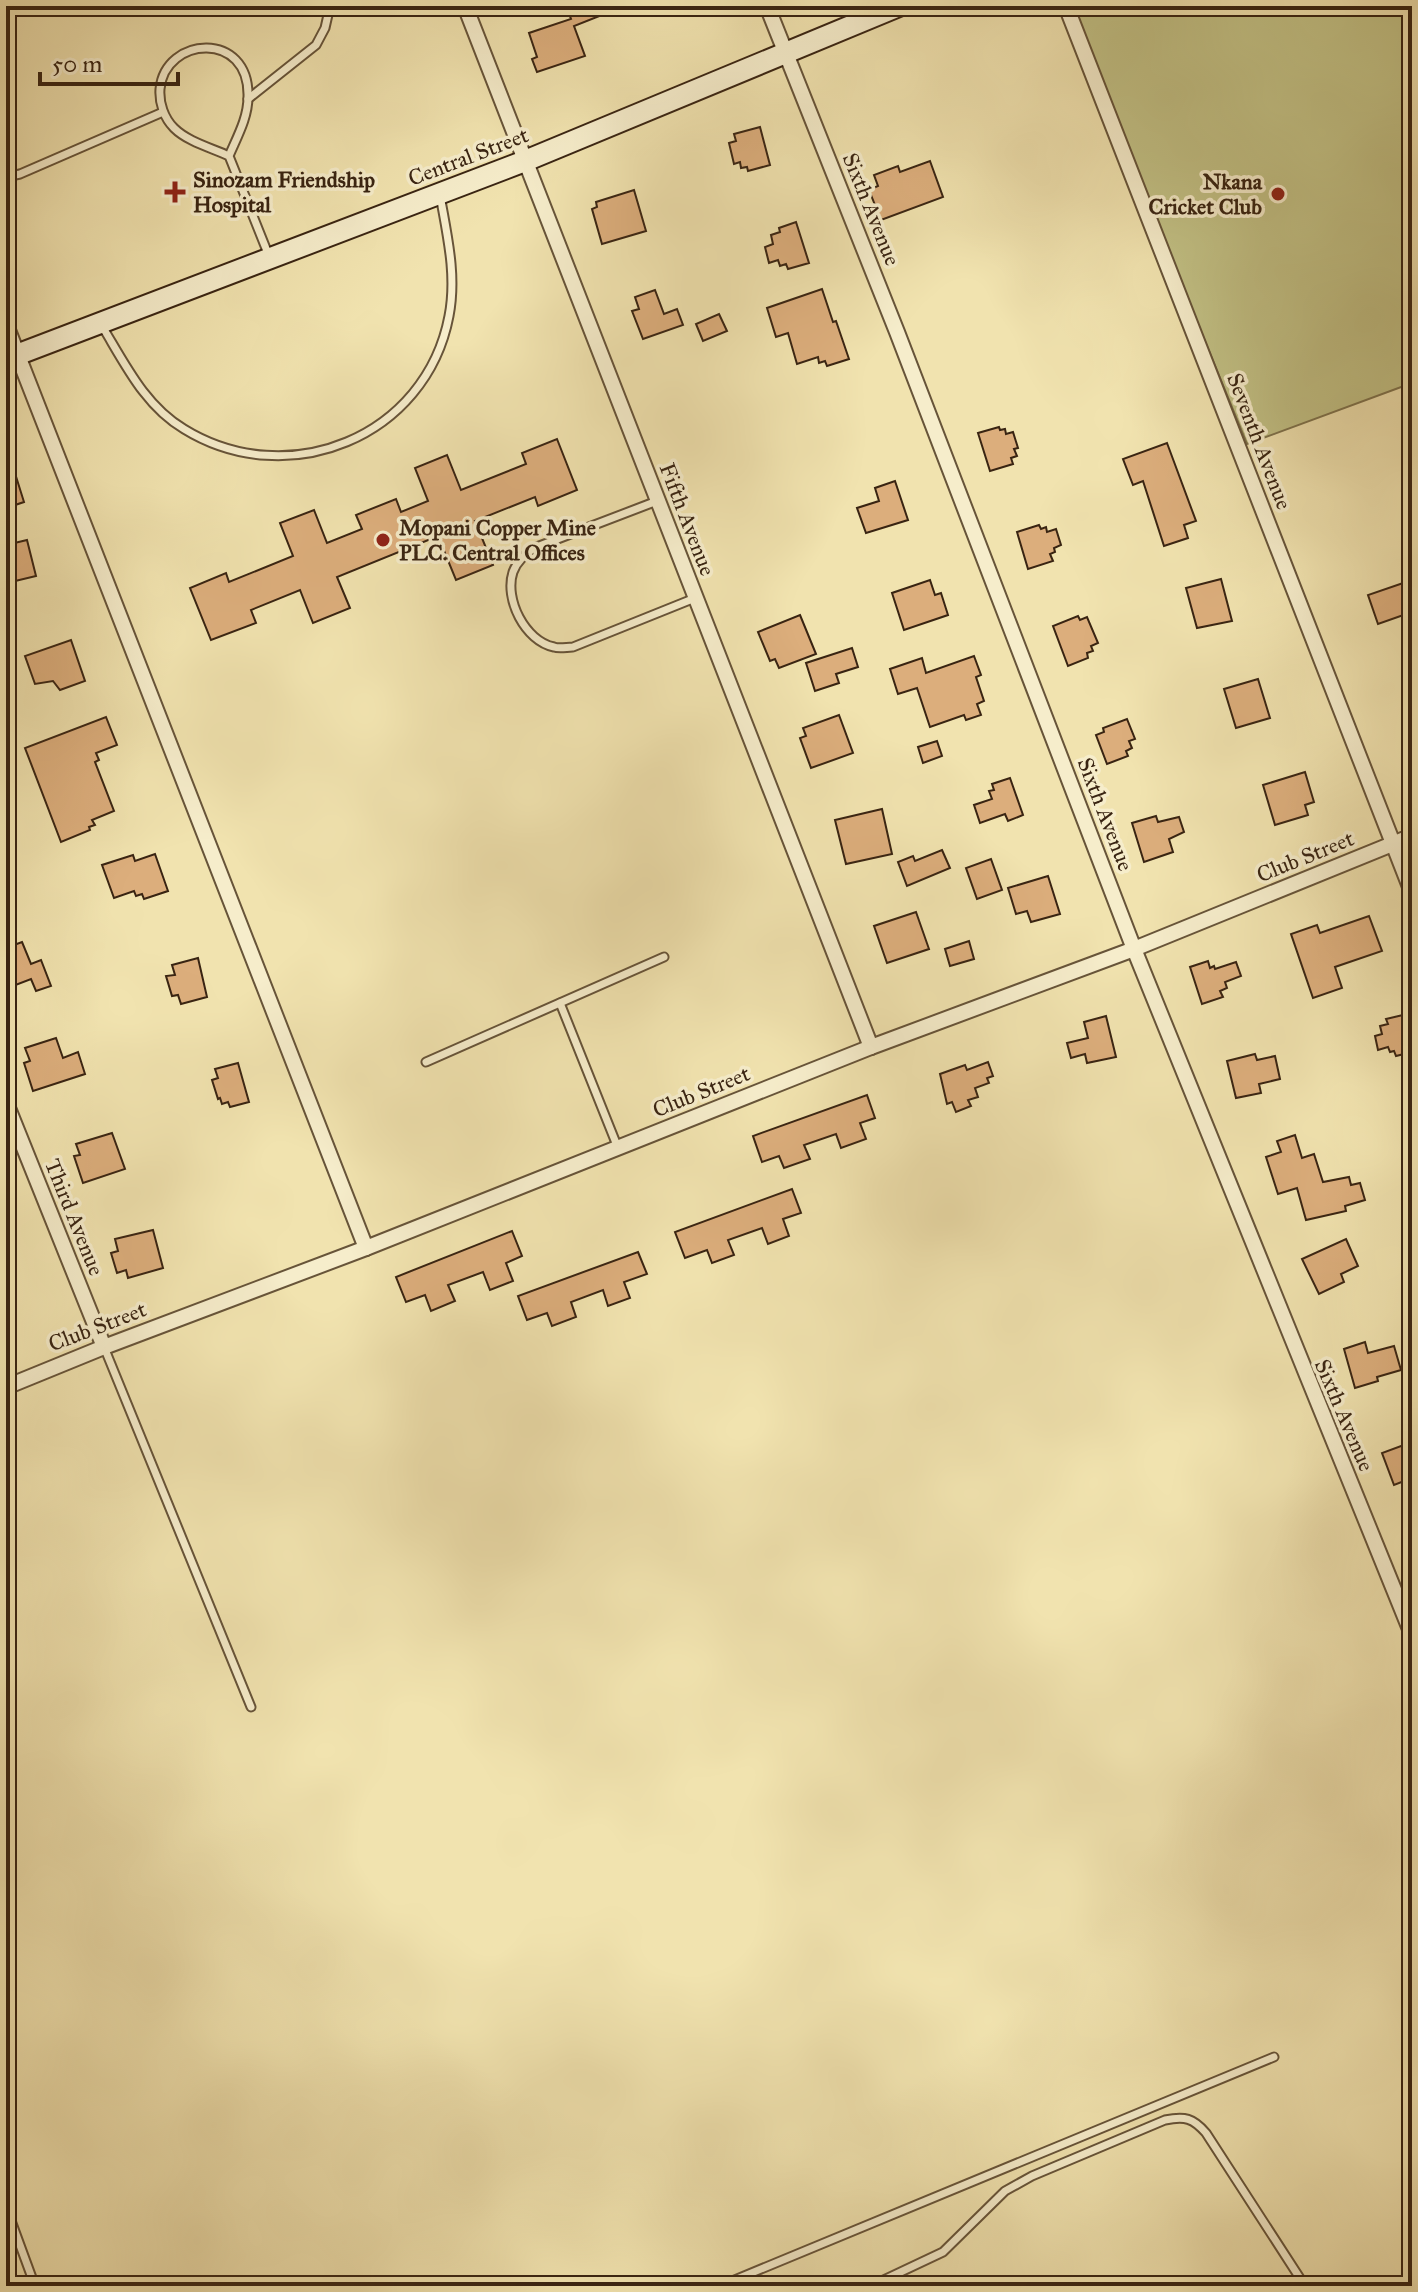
<svg xmlns="http://www.w3.org/2000/svg" width="1418" height="2292" font-family="'IM FELL Great Primer',serif">
<style>
.green{fill:#c2c185;stroke:#7e724c;stroke-width:2}
.building{fill:#dcae7c;stroke:#392412;stroke-width:2}
.lines{fill:none;stroke-linecap:round;stroke-linejoin:round}
.lane-casing{stroke:#675439;stroke-width:11}
.street-casing{stroke:#675439;stroke-width:18}
.secondary-casing{stroke:#392412;stroke-width:24}
.lane{stroke:#f6edcb;stroke-width:7}
.street{stroke:#f6edcb;stroke-width:14}
.secondary{stroke:#f6edcb;stroke-width:20}
.poi-dot{fill:#8f2418;stroke:#f6edcb;stroke-width:3}
.labels{text-anchor:middle;stroke-width:7;stroke-linejoin:round;paint-order:stroke}
.street-label{font-size:22px;fill:#392412;stroke:#f6edcb}
.poi-label{font-size:22px;font-weight:bold;fill:#392412;stroke:#f6edcb;text-anchor:start}
</style>
<rect width="100%" height="100%" fill="#f1e3af"/>
<filter id="stains"><feTurbulence type="fractalNoise" baseFrequency=".0025" numOctaves="4"/><feColorMatrix values="0 0 0 0 .2 0 0 0 0 .09 0 0 0 0 .02 0 0 0 .5 -.17"/></filter>
<radialGradient id="worn" r=".72"><stop offset=".6" stop-color="#630" stop-opacity="0"/><stop offset="1" stop-color="#630" stop-opacity=".3"/></radialGradient>
<!-- green -->
<polygon class="green" points="1068,6 1412,6 1412,383 1247,444"/>
<!-- building -->
<g class="building">
<polygon points="566,6 622,7 574,26 585,56 537,72 532,59 537,57 529,33 571,19"/>
<polygon points="760,127 770,165 748,171 747,167 741,168 740,162 734,164 729,143 736,141 734,134"/>
<polygon points="930,161 943,197 881,220 869,190 878,186 874,175 898,166 900,172"/>
<polygon points="634,190 646,231 602,244 592,209 597,207 596,202"/>
<polygon points="796,222 809,263 788,269 786,264 780,266 778,260 769,263 765,247 773,244 771,235 780,232 779,228"/>
<polygon points="822,289 833,322 836,321 849,359 827,366 825,361 819,363 818,357 797,364 788,333 776,337 767,308"/>
<polygon points="655,290 664,314 677,309 683,325 643,339 632,311 639,309 635,297"/>
<polygon points="719,314 727,331 703,341 696,324"/>
<polygon points="999,427 1000,430 1005,429 1006,434 1013,432 1018,448 1014,449 1017,456 1011,458 1013,464 990,471 978,433"/>
<polygon points="557,439 577,490 538,506 535,497 475,521 493,565 456,580 438,536 337,577 350,608 313,623 300,590 251,610 256,623 211,640 190,588 226,573 229,582 293,556 280,523 314,510 327,543 362,529 356,515 396,499 401,512 428,501 415,468 447,455 461,490 526,464 522,453"/>
<polygon points="1167,443 1196,521 1184,525 1188,538 1164,546 1143,481 1133,485 1123,459"/>
<polygon points="9,454 24,502 6,508 6,455"/>
<polygon points="895,481 908,520 866,533 857,508 879,501 875,488"/>
<polygon points="1039,525 1041,529 1046,527 1047,532 1056,529 1061,545 1054,548 1055,552 1050,554 1053,561 1028,569 1017,532"/>
<polygon points="27,540 36,576 11,582 10,575 6,575 6,545"/>
<polygon points="1221,579 1232,621 1197,628 1186,588"/>
<polygon points="930,580 935,595 941,593 948,615 904,630 892,593"/>
<polygon points="1412,580 1412,612 1378,624 1368,595"/>
<polygon points="800,615 816,654 779,668 775,659 770,661 758,632"/>
<polygon points="1078,616 1080,620 1087,617 1098,643 1091,646 1093,651 1087,653 1088,658 1068,666 1053,626"/>
<polygon points="71,640 85,681 60,690 53,681 35,684 25,656"/>
<polygon points="852,648 858,667 836,674 839,683 815,691 806,663"/>
<polygon points="974,656 981,675 976,677 984,701 977,704 981,715 966,720 964,715 930,727 917,688 898,694 890,669 922,658 926,673"/>
<polygon points="1258,679 1270,718 1236,728 1224,689"/>
<polygon points="839,715 853,753 811,768 800,738 806,736 803,728"/>
<polygon points="106,717 117,745 96,753 99,760 95,762 114,811 92,820 95,825 89,827 90,830 61,842 25,748"/>
<polygon points="1127,719 1135,739 1129,741 1132,748 1126,751 1128,756 1107,764 1096,735 1104,732 1103,728"/>
<polygon points="937,741 942,756 923,763 918,747"/>
<polygon points="1305,772 1314,802 1305,805 1308,815 1275,825 1263,785"/>
<polygon points="1010,778 1023,815 1008,821 1005,814 980,823 974,805 992,799 989,791 994,790 992,784"/>
<polygon points="882,809 892,854 846,864 835,820"/>
<polygon points="1156,816 1158,822 1179,817 1184,832 1169,839 1173,852 1144,862 1132,823"/>
<polygon points="942,850 950,868 907,886 898,862 913,856 915,861"/>
<polygon points="155,854 168,891 144,899 142,894 136,896 134,891 114,898 102,865 133,855 135,861"/>
<polygon points="991,859 1002,890 977,899 966,868"/>
<polygon points="1048,876 1060,914 1031,922 1027,911 1016,914 1008,888"/>
<polygon points="916,912 929,949 887,963 874,926"/>
<polygon points="1369,916 1382,951 1335,967 1342,988 1313,998 1291,934 1317,925 1320,933"/>
<polygon points="969,941 974,959 950,966 945,949"/>
<polygon points="22,942 31,964 41,960 51,986 36,991 31,979 13,986 10,978 6,979 6,948"/>
<polygon points="198,958 207,997 181,1004 178,995 172,996 166,976 175,975 172,965"/>
<polygon points="1208,961 1210,968 1214,966 1215,969 1236,962 1241,976 1225,982 1227,988 1220,991 1223,997 1202,1004 1190,967"/>
<polygon points="1403,1015 1412,1052 1396,1056 1394,1051 1390,1052 1388,1047 1378,1050 1375,1036 1382,1034 1380,1026 1388,1024 1386,1019"/>
<polygon points="1106,1016 1116,1057 1087,1063 1085,1054 1071,1058 1067,1043 1088,1038 1084,1022"/>
<polygon points="56,1038 63,1058 78,1052 85,1074 33,1091 24,1063 30,1061 25,1048"/>
<polygon points="1255,1054 1257,1060 1275,1056 1280,1079 1259,1084 1261,1093 1236,1098 1227,1061"/>
<polygon points="988,1062 993,1076 987,1078 989,1083 975,1088 978,1097 968,1100 971,1106 956,1112 952,1102 947,1104 940,1074 965,1065 967,1070"/>
<polygon points="238,1063 249,1102 230,1107 228,1102 222,1104 220,1098 218,1099 212,1080 218,1078 215,1069"/>
<polygon points="867,1095 875,1118 860,1123 866,1139 841,1148 836,1134 804,1145 810,1159 784,1168 779,1156 762,1162 753,1136"/>
<polygon points="112,1133 125,1169 83,1183 74,1156 80,1155 76,1144"/>
<polygon points="1295,1135 1302,1158 1314,1154 1323,1182 1349,1177 1351,1185 1360,1183 1365,1200 1345,1206 1346,1211 1306,1220 1297,1188 1278,1194 1266,1157 1281,1152 1277,1141"/>
<polygon points="792,1189 801,1213 783,1219 789,1236 768,1244 762,1228 728,1240 734,1255 712,1263 707,1250 685,1258 675,1232"/>
<polygon points="153,1230 163,1268 128,1278 126,1270 117,1273 111,1253 118,1251 115,1239"/>
<polygon points="512,1231 522,1256 506,1263 513,1281 490,1290 483,1272 448,1285 455,1301 431,1311 425,1295 406,1302 396,1277"/>
<polygon points="1346,1239 1358,1266 1341,1274 1344,1282 1319,1294 1302,1259"/>
<polygon points="638,1252 647,1274 624,1282 630,1298 608,1306 603,1290 571,1302 576,1317 552,1326 547,1313 527,1320 518,1296"/>
<polygon points="1365,1342 1368,1353 1394,1346 1401,1370 1377,1377 1378,1381 1355,1388 1344,1349"/>
<polygon points="1412,1442 1412,1478 1394,1485 1382,1453"/>
</g>
<g class="lines">
<!-- lane casing -->
<g class="lane-casing">
<g id="lane">
<polyline points="248,99 316,45 325,28 330,6"/>
<path d="M229 156C212 148 188 142 174 128 164 118 159 103 160 89 165 36 250 30 248 97 248 118 237 137 229 156L269 256"/>
<polyline points="6,177 20,174 163,112"/>
<path d="M102 326C125 364 145 406 184 429 288 493 426 437 449 316 457 275 447 235 440 195"/>
<path d="M657 501 534 548C525 555 517 561 513 572 504 599 525 641 554 647 559 649 567 647 573 647L695 598"/>
<polyline points="560,1003 618,1148"/>
<polyline points="426,1062 664,957"/>
<polyline points="104,1347 251,1707"/>
<polyline points="6,2207 35,2286"/>
<polyline points="720,2286 1274,2057"/>
<path d="M871 2286 943 2252 1005 2191 1032 2176 1165 2120C1185 2116 1193 2118 1206 2133L1305 2286"/>
</g>
</g>
<!-- street casing -->
<g class="street-casing">
<g id="street">
<polyline points="465,6 871,1047"/>
<polyline points="767,6 897,332 1134,949 1412,1634"/>
<polyline points="1066,6 1412,892"/>
<polyline points="6,325 366,1248"/>
<polyline points="6,1103 104,1347"/>
<polyline points="6,1387 104,1347 366,1248 871,1047 1134,949 1412,836"/>
</g>
</g>
<!-- secondary casing -->
<g class="secondary-casing">
<polyline id="secondary" points="6,359 525,161 899,6"/>
</g>
<!-- lane -->
<use href="#lane" class="lane"/>
<!-- street -->
<use href="#street" class="street"/>
<!-- secondary -->
<use href="#secondary" class="secondary"/>
</g>
<!-- markers -->
<g class="poi-dot">
<path d="M171 180h8v8h8v8h-8v8h-8v-8h-8v-8h8z"/>
<circle cx="1278" cy="194" r="8"/>
<circle cx="383" cy="540" r="8"/>
</g>
<g class="labels">
<!-- street labels -->
<g class="street-label">
<text transform="translate(468 156) rotate(-21)" y="8">Central Street</text>
<text transform="translate(872 209) rotate(68)" y="8">Sixth Avenue</text>
<text transform="translate(1260 441) rotate(69)" y="8">Seventh Avenue</text>
<text transform="translate(688 519) rotate(69)" y="8">Fifth Avenue</text>
<text transform="translate(1106 814) rotate(69)" y="8">Sixth Avenue</text>
<text transform="translate(1305 856) rotate(-22)" y="8">Club Street</text>
<text transform="translate(701 1091) rotate(-22)" y="8">Club Street</text>
<text transform="translate(75 1217) rotate(68)" y="8">Third Avenue</text>
<text transform="translate(97 1326) rotate(-21)" y="8">Club Street</text>
<text transform="translate(1345 1415) rotate(67)" y="8">Sixth Avenue</text>
</g>
<!-- poi labels -->
<g class="poi-label">
<text x="193" y="187">Sinozam Friendship<tspan x="193" dy="25">Hospital</tspan></text>
<text x="1262" y="189" text-anchor="end">Nkana<tspan x="1262" dy="25">Cricket Club</tspan></text>
<text x="399" y="535">Mopani Copper Mine<tspan x="399" dy="25">PLC. Central Offices</tspan></text>
</g>
</g>
<!-- margin -->
<rect width="1418" height="2292" fill="none" stroke="#f1e3af" stroke-width="32"/>
<rect x="8" y="8" width="1402" height="2276" fill="none" stroke="#392412" stroke-width="4"/>
<rect x="16" y="16" width="1386" height="2260" fill="none" stroke="#392412" stroke-width="2"/>
<!-- scale -->
<path d="M40 72v12h138v-12" fill="none" stroke="#392412" stroke-width="4"/>
<text x="52" y="72" font-size="24" fill="#392412" stroke="#f6edcb" stroke-width="6" paint-order="stroke">50 m</text>
<rect width="100%" height="100%" filter="url(#stains)"/>
<rect width="100%" height="100%" fill="url(#worn)"/>
</svg>
